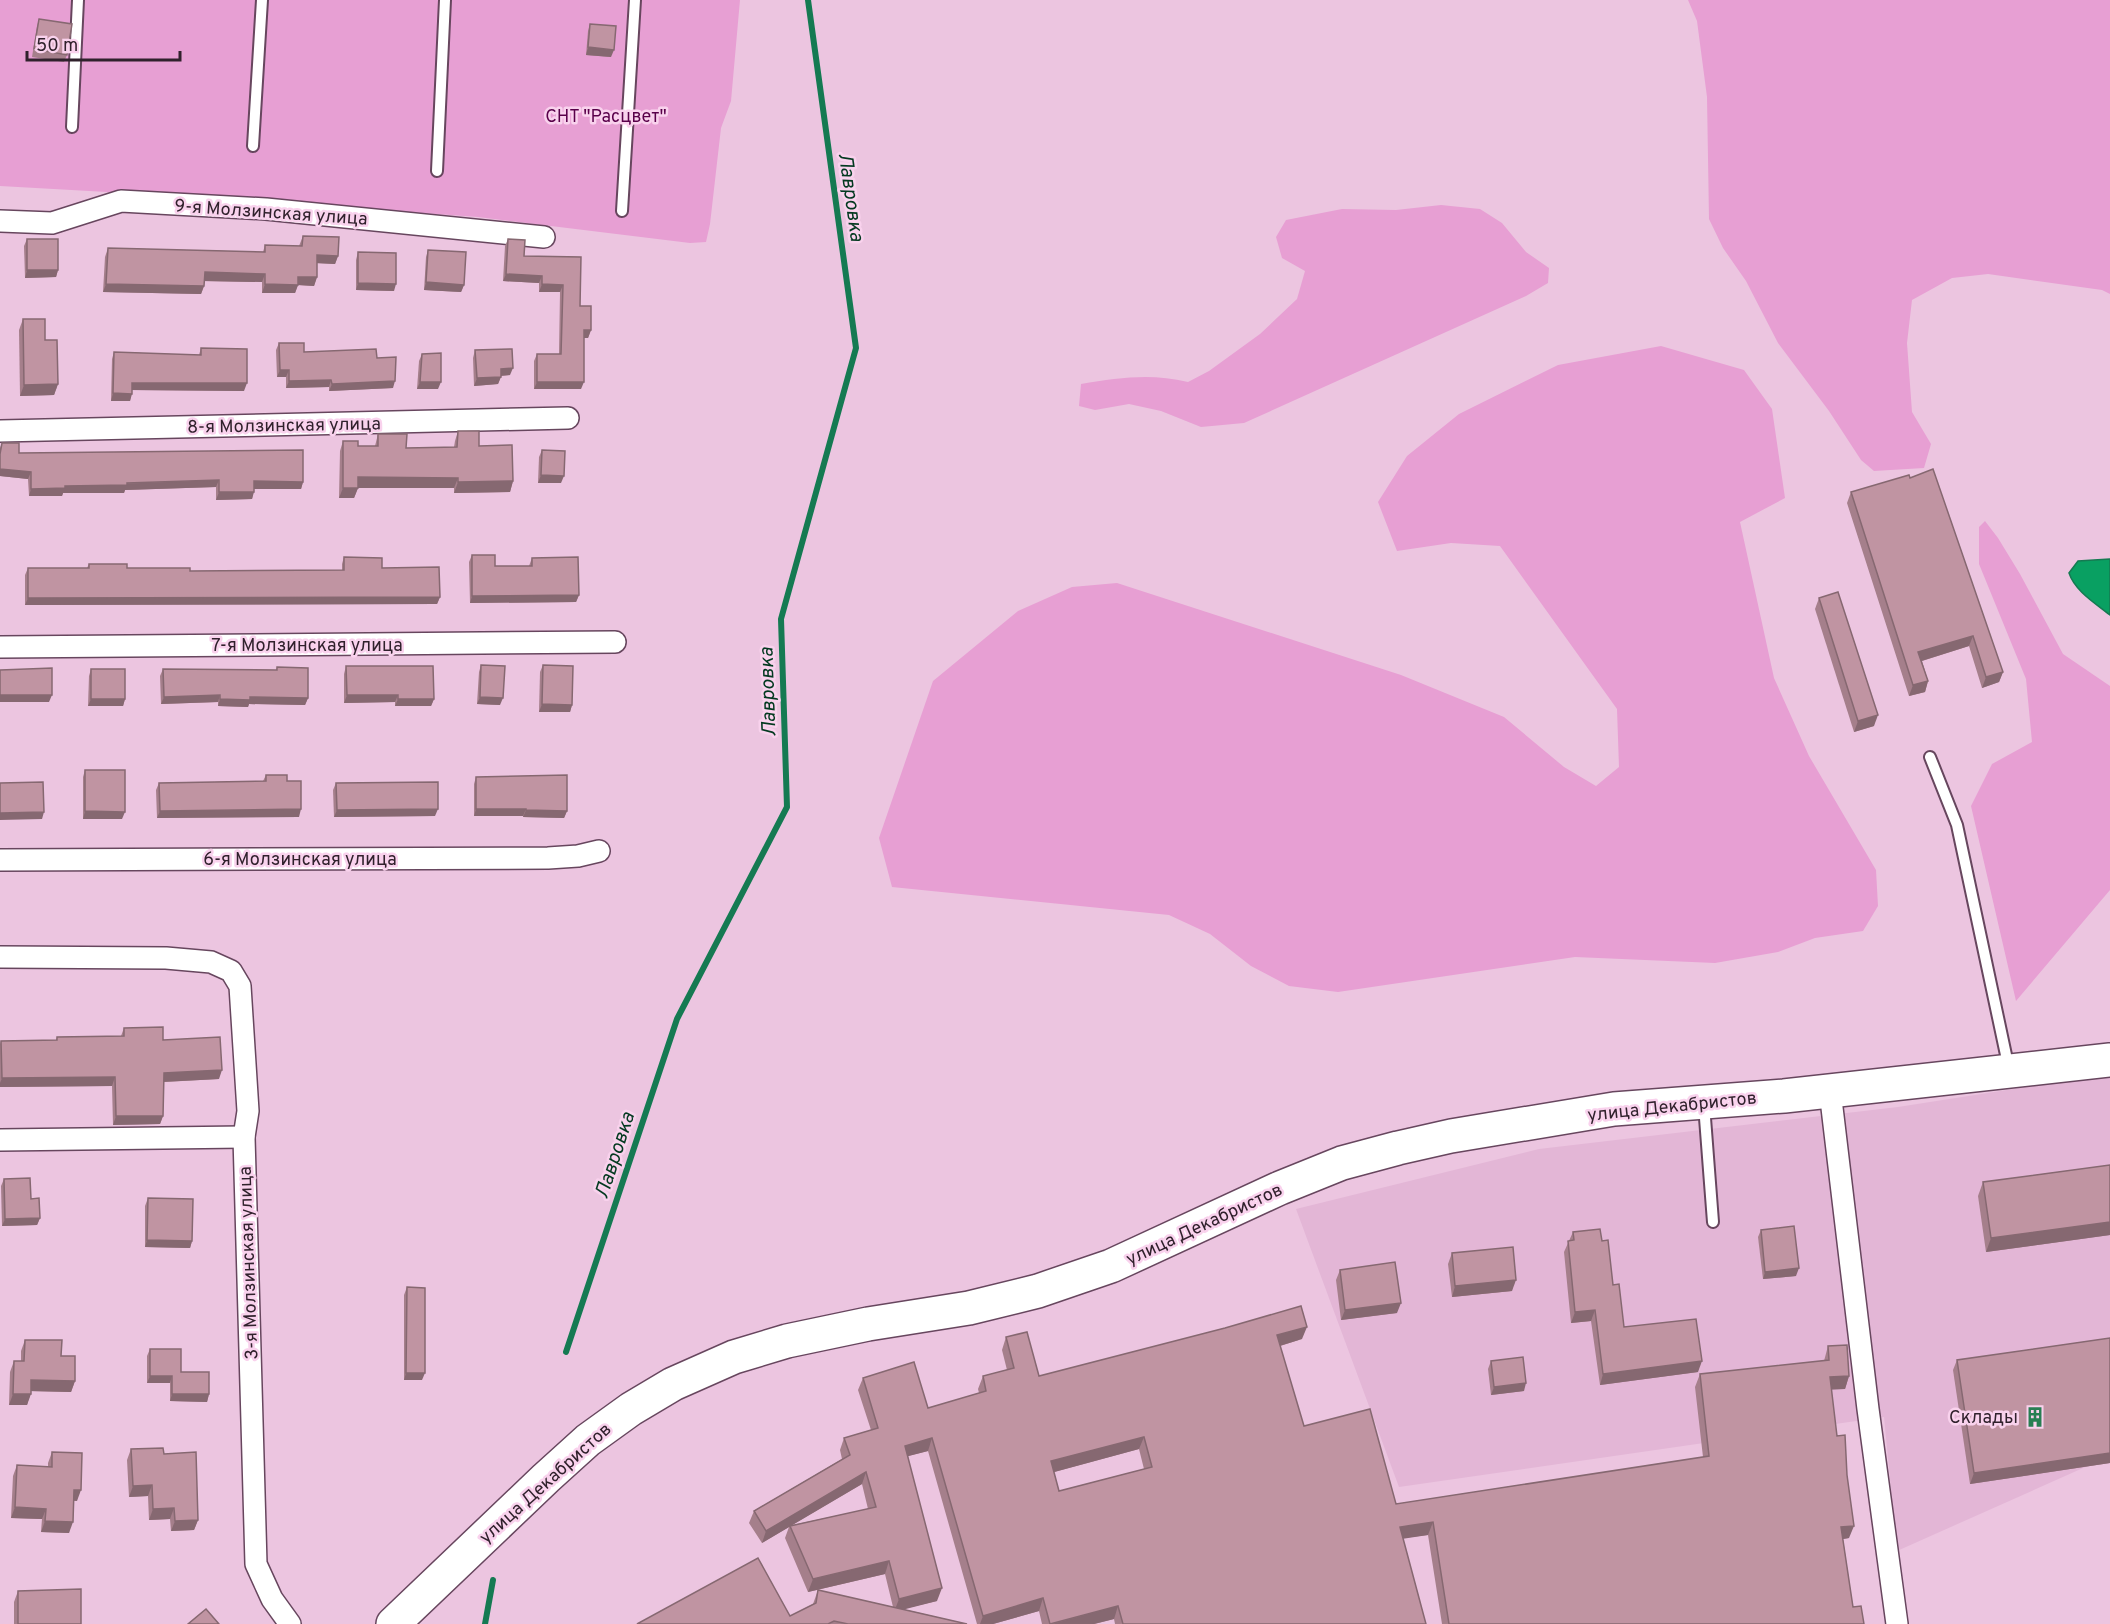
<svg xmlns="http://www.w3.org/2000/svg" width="2110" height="1624" font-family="Overpass,sans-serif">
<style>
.built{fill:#e3b6d6}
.green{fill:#e79fd3}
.water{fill:#09a062;stroke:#157a52;stroke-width:1.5}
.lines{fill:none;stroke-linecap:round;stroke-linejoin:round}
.stream{stroke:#157a52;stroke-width:6}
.service-casing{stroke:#67465e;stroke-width:14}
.minor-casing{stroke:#67465e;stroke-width:24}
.trunk-casing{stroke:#67465e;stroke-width:36}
.service{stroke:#fff;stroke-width:10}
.minor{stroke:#fff;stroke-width:21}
.trunk{stroke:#fff;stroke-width:33}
.wall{fill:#a57f8b;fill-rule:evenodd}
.shaded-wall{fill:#866871}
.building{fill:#c094a2;stroke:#866871;stroke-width:1.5;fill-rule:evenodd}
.labels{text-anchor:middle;stroke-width:5;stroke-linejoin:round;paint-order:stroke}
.park-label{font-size:18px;fill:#59004a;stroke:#f9d2ed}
.street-label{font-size:18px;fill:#30212c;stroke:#f9d2ed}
.poi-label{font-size:18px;fill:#30212c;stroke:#f9d2ed;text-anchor:end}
.water-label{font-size:20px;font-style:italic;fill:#033920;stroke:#f9d2ed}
</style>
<rect width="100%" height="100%" fill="#ecc5e0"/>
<!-- built -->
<polygon class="built" points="2110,1074 2110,1456 1897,1551 1884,1417 1399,1487 1296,1209 1539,1149 1898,1107"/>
<!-- green -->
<g class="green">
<polygon points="0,0 740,0 731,101 721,128 710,224 706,242 690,243 478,217 214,198 0,186"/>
<polygon points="1688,0 2110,0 2110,294 2102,290 1988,274 1952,278 1912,300 1907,343 1912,412 1931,444 1924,468 1874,471 1861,460 1829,411 1778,343 1746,281 1723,248 1709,219 1707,97 1697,21"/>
<path d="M1441 205 1480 209 1502 223 1526 252 1549 268 1548 283 1526 296 1244 423 1201 427 1161 411 1129 404 1095 410 1079 406 1081 384C1119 378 1150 373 1188 382L1209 371 1260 334 1297 299 1305 271 1282 258 1276 237 1286 220 1342 209 1396 210Z"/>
<polygon points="1661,346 1744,370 1772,409 1785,498 1740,522 1774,678 1809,756 1876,870 1878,906 1863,931 1815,938 1778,952 1715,963 1575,957 1338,992 1289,986 1251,966 1210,934 1169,915 892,887 879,838 933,681 1018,611 1072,587 1117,583 1401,675 1504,717 1564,767 1596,786 1619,767 1617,709 1500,546 1451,543 1397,551 1378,502 1407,456 1459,414 1558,365"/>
<polygon points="1985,521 1998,538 2020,574 2063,654 2110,686 2110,890 2016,1001 1971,806 1992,764 2032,742 2026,679 1979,564 1979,527"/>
</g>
<!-- water -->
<path class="water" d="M2110 559V615C2095 603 2075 591 2069 573L2078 561Z"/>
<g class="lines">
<!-- stream -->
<g class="stream">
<polyline points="566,1352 677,1019 787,807 781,619 856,348 808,0"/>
<polyline points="485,1624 493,1580"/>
</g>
<!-- service casing -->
<g class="service-casing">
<g id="service">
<polyline points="72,127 78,0"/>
<polyline points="253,146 262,0"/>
<polyline points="437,171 445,0"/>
<polyline points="622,211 635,0"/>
<polyline points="1930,757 1957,825 2009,1069"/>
<polyline points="1704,1105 1713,1222"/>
</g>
</g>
<!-- minor casing -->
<g class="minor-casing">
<g id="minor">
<polyline points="0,221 52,223 121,201 266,209 544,237"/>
<polyline points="0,431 568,418"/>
<polyline points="0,647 615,642"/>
<polyline points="0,860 548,858 578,856 599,851"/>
<polyline points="0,957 166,958 211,962 231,971 240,986 248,1111 244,1137 256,1564 272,1599 290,1624"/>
<polyline points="1830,1091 1868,1409 1897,1624"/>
<polyline points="0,1140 244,1137"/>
</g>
</g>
<!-- trunk casing -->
<g class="trunk-casing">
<polyline id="trunk" points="393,1624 546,1478 588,1440 631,1409 673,1384 734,1357 787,1341 868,1324 969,1308 1038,1291 1111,1266 1280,1188 1342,1163 1398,1148 1451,1136 1614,1109 1784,1096 2110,1060"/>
</g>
<!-- service -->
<use href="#service" class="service"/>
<!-- minor -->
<use href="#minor" class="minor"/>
<!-- trunk -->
<use href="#trunk" class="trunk"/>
</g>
<!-- wall -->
<g class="wall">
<polygon points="39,19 67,55 64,62 32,57 37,26"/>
<polygon points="590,24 611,57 586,55 588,31"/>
<polygon points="303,236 338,256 335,264 317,263 317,277 314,286 298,285 295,293 262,293 262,282 204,281 204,286 201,294 103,292 105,257 108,248 263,252 265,245 299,246"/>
<polygon points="27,239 58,270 56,277 25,278 24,246"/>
<polygon points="508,239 524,256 581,257 580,306 591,330 588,338 584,338 581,389 534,389 534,361 537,354 559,354 560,292 539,292 539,283 503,281 505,246"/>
<polygon points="428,250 464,285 461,292 424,290 426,257"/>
<polygon points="358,252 394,291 356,290 356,260"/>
<polygon points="23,319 45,340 58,384 54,395 20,396 19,330"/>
<polygon points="279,343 304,352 377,358 393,388 329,391 329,387 286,388 286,377 277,377 276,350"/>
<polygon points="201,348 244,391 132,390 130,401 111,401 112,359 114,352 199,355"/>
<polygon points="475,350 510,375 501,376 498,384 474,386 473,358"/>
<polygon points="422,354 438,389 417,389 419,361"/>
<polygon points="458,431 479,446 513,481 510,492 454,493 454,488 358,488 354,498 339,498 340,451 343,441 358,446 375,446 378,434 406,448 454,447 455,441"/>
<polygon points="2,443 19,453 303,482 301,489 254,489 252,499 216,500 216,487 125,490 124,493 63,493 62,496 29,496 28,479 0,476 0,448"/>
<polygon points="542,450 561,483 538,483 539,457"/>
<polygon points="1851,492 2003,672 1999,682 1982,688 1969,646 1922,661 1928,681 1925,692 1909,696 1847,503"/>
<polygon points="472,555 495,566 529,566 532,558 579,595 576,602 470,603 469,562"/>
<polygon points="344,557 382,568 440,597 437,604 25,605 25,575 28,568 87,568 89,564 127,568 190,571 342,570 342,564"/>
<polygon points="1819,598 1874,726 1854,732 1815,609"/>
<polygon points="481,665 500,705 477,704 479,672"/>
<polygon points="543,665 572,705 570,712 539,712 540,672"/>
<polygon points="346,666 434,699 431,706 395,706 395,702 344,703 344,674"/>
<polygon points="277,667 308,698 305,705 249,704 248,707 218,706 218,702 161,704 160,676 163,669 276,670"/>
<polygon points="91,669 125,699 123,706 88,706 89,676"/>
<polygon points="85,770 122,819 83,819 83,777"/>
<polygon points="266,775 287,781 299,817 157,818 156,790 159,783 263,781"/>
<polygon points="476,777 567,811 564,818 523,817 523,816 474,816 474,784"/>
<polygon points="336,783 435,816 334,817 333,790"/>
<polygon points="124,1028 163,1040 219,1079 164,1082 163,1116 160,1124 113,1125 112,1086 0,1087 0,1044 1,1041 56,1040 57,1037 121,1036"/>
<polygon points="2110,1165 2110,1235 1986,1252 1978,1196 1983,1182"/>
<polygon points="4,1179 31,1199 40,1218 37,1225 2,1226 1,1186"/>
<polygon points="148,1198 192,1241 190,1248 145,1247 145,1206"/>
<polygon points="1761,1230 1796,1276 1763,1279 1758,1237"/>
<polygon points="1573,1232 1602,1241 1624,1327 1698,1372 1600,1385 1591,1321 1571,1323 1564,1252"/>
<polygon points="1452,1253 1512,1291 1452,1297 1448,1264"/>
<polygon points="1340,1270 1397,1313 1341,1320 1336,1280"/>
<polygon points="407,1287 422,1380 404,1380 404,1295"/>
<path d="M1006 1337 1039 1376 1302 1339 1280 1346 1304 1426 1396 1504 1703 1457 1695 1387 1700 1374 1824 1361 1828 1346 1849 1376 1845 1389H1831L1849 1538 1843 1539 1853 1607 1864 1624H1442L1428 1535 1403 1538 1426 1624H1115L1114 1619 1094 1624H1042L1039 1611 993 1624H977L928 1451 908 1456 937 1601 903 1609 967 1624H637L790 1616 813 1604 818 1590 893 1607 885 1574 808 1592 785 1538 789 1527 762 1543 749 1523 754 1511 842 1459 840 1450 844 1438 871 1430 858 1390 863 1378 928 1408 979 1393 978 1389 983 1376 1007 1370 1002 1350ZM1139 1449 1144 1469 1059 1491 1054 1472ZM862 1484 868 1509 792 1525Z"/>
<polygon points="2110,1338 2110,1463 1970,1484 1953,1370 1957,1360"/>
<polygon points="25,1340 61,1356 75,1381 71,1392 31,1391 27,1405 9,1405 10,1372 14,1361 21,1361 21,1351"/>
<polygon points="150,1349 209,1394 207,1402 170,1401 170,1383 147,1383 147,1356"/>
<polygon points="1491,1361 1524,1391 1491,1395 1488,1369"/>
<polygon points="131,1449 164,1454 198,1520 194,1530 171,1531 170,1519 149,1520 148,1496 129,1497 127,1460"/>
<polygon points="52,1452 77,1501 74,1501 69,1533 41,1532 42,1519 11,1518 13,1476 17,1465 48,1467 48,1463"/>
<polygon points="18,1591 81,1624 14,1624 14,1602"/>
</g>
<!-- shaded-wall -->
<g class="shaded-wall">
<polygon points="588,47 614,50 611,57 586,55"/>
<polygon points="317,255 338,256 335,264 314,263"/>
<polygon points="27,270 58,270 56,277 25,278"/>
<polygon points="205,272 265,274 262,282 202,281"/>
<polygon points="506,274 542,276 539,283 503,281"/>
<polygon points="298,277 317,277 314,286 298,285 295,293 262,293 265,284"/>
<polygon points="426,282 464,285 461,292 424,290"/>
<polygon points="358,283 396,284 394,291 356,290"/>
<polygon points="106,284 204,286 201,294 103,292"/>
<polygon points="542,284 563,285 560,292 539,292"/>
<polygon points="584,330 591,330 588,338 581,338"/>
<polygon points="513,368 510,375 498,376 501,369"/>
<polygon points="280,370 289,370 286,377 277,377"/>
<polygon points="501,377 498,384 474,386 477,378"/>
<polygon points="331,380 329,387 286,388 289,381"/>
<polygon points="395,381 393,388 329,391 332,384"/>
<polygon points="420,382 441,382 438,389 417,389"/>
<polygon points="537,382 584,382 581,389 534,389"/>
<polygon points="132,383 247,383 244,391 130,390"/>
<polygon points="58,384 54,395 20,396 24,385"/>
<polygon points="113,393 132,394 130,401 111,401"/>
<polygon points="0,469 31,472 28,479 0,476"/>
<polygon points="541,475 564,476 561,483 538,483"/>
<polygon points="358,477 458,478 454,488 354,488"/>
<polygon points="219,480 216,487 125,490 124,493 63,493 62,496 29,496 31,489 65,486"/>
<polygon points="254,481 303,482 301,489 252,489"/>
<polygon points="513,481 510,492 454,493 458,482"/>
<polygon points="343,488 358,488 354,498 339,498"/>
<polygon points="219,492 254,492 252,499 216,500"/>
<polygon points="579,595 576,602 470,603 472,596"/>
<polygon points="440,597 437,604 25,605 28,598"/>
<polygon points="1973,636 1969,646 1915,663 1918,652"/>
<polygon points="2003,672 1999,682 1982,688 1986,677"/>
<polygon points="1928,681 1925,692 1909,696 1913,685"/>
<polygon points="0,695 52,695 49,702 0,702"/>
<polygon points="220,695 218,702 161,704 164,697"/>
<polygon points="347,695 398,695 395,702 344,703"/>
<polygon points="250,697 308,698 305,705 249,704 248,707 218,706 220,699"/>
<polygon points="480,697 503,698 500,705 477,704"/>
<polygon points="91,699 125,699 123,706 88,706"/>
<polygon points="398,699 434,699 431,706 395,706"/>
<polygon points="542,704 572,705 570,712 539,712"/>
<polygon points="1878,715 1874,726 1854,732 1858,721"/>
<polygon points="301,809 299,817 157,818 160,811"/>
<polygon points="438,809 435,816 334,817 337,810"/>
<polygon points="476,809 526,809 523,816 474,816"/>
<polygon points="526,810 567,811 564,818 523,817"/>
<polygon points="85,811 125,812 122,819 83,819"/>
<polygon points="44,812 42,819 0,820 0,813"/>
<polygon points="222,1070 219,1079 161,1082 164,1073"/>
<polygon points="115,1077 112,1086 0,1087 0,1083 2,1078"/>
<polygon points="116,1116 163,1116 160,1124 113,1125"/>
<polygon points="40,1218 37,1225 2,1226 5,1219"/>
<polygon points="2110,1222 2110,1235 1986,1252 1991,1238"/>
<polygon points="147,1240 192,1241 190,1248 145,1247"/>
<polygon points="1799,1268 1796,1276 1763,1279 1765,1272"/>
<polygon points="1516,1280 1512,1291 1452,1297 1455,1286"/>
<polygon points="1401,1303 1397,1313 1341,1320 1345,1310"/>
<polygon points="1595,1310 1591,1321 1571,1323 1575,1312"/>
<polygon points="1307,1327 1302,1339 1273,1348 1277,1335"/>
<polygon points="1702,1361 1698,1372 1600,1385 1603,1374"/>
<polygon points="406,1373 425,1373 422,1380 404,1380"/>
<polygon points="150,1376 172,1376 170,1383 147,1383"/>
<polygon points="1849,1376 1845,1389 1825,1390 1830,1377"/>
<polygon points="31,1380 75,1381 71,1392 27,1391"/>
<polygon points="1526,1383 1524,1391 1491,1395 1494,1387"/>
<polygon points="13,1394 31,1394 27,1405 9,1405"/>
<polygon points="172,1394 209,1394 207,1402 170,1401"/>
<polygon points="1144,1437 1139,1449 1047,1474 1051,1461"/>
<polygon points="932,1438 928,1451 901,1458 905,1446"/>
<polygon points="2110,1453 2110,1463 1970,1484 1974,1473"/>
<polygon points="866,1472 862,1484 762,1543 766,1531"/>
<polygon points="152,1485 148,1496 129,1497 133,1486"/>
<polygon points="74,1490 81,1490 77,1501 70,1500"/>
<polygon points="15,1507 46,1509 42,1519 11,1518"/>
<polygon points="174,1508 170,1519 149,1520 153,1509"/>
<polygon points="198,1520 194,1530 171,1531 175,1521"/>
<polygon points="45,1521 73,1522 69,1533 41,1532"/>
<polygon points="1433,1522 1428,1535 1395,1540 1400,1527"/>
<polygon points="1854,1526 1849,1538 1837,1540 1841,1527"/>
<polygon points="889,1561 885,1574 808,1592 813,1579"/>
<polygon points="942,1588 937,1601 894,1612 899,1599"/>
<polygon points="1043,1598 1039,1611 993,1624 980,1624 983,1616"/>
<polygon points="1118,1606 1114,1619 1094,1624 1052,1624"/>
</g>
<!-- building -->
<g class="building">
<polygon points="39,19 72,24 67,55 34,49"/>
<polygon points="590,24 616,26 614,50 588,47"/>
<polygon points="303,236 339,237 338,256 317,255 317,277 298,277 298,285 265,284 265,274 205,272 204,286 106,284 108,248 265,252 265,245 302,246"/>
<rect x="27" y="239" width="31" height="31"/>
<polygon points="508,239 525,240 524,256 581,257 580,306 591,306 591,330 584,330 584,382 537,382 537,354 561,354 563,285 542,284 542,276 506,274"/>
<polygon points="428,250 466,252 464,285 426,282"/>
<polygon points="358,252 396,253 396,284 358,283"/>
<polygon points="23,319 45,319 45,340 57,340 58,384 24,385"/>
<polygon points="279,343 304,343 304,352 376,349 377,358 396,357 395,381 332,384 331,380 289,381 289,370 280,370"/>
<polygon points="201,348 247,349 247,383 132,383 132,394 113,393 114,352 201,355"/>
<polygon points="512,349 513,368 501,369 501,377 477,378 475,350"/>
<polygon points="441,353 441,382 420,382 422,354"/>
<polygon points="458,431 479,431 479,446 512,445 513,481 458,482 458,478 358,477 358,488 343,488 343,441 358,441 358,446 378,446 378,434 407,434 406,448 457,447"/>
<polygon points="2,443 19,443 19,453 303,450 303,482 254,481 254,492 219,492 219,480 127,483 127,485 65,486 65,488 31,489 31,472 0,469 0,454"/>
<polygon points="542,450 565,451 564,476 541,475"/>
<polygon points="1933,469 2003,672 1986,677 1973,636 1918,652 1928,681 1913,685 1851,492 1909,475 1910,478"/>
<polygon points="472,555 495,555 495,566 532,566 532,558 578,557 579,595 472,596"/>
<polygon points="344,557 382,558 382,568 439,567 440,597 28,598 28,568 89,568 89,564 127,564 127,568 190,568 190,571 344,570"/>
<polygon points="1838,592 1878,715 1858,721 1819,598"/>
<polygon points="481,665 505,666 503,698 480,697"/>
<polygon points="543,665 573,666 572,705 542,704"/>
<polygon points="346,666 433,666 434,699 398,699 398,695 347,695"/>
<polygon points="277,667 308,668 308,698 250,697 250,700 220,699 220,695 164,697 163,669 277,670"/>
<polygon points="52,668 52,695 0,695 0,670"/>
<rect x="91" y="669" width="34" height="30"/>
<polygon points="85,770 125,770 125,812 85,811"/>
<polygon points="266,775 287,775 287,781 301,781 301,809 160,811 159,783 266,781"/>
<polygon points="567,775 567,811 526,810 526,809 476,809 476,777"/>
<polygon points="43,782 44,812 0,813 0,783"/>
<polygon points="438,782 438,809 337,810 336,783"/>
<polygon points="163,1027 163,1040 220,1037 222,1070 164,1073 163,1116 116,1116 115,1077 2,1078 1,1041 57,1040 57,1037 124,1036 124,1028"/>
<polygon points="2110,1165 2110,1222 1991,1238 1983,1182"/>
<polygon points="30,1178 31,1199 39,1198 40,1218 5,1219 4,1179"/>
<polygon points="148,1198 193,1199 192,1241 147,1240"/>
<polygon points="1794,1226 1799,1268 1765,1272 1761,1230"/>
<polygon points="1600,1229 1602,1241 1608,1240 1613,1285 1619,1284 1624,1327 1696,1319 1702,1361 1603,1374 1595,1310 1575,1312 1568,1241 1574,1240 1573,1232"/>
<polygon points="1513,1247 1516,1280 1455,1286 1452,1253"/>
<polygon points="1395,1262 1401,1303 1345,1310 1340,1270"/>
<polygon points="407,1287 425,1288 425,1373 406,1373"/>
<path d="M1301 1306 1307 1327 1277 1335 1304 1426 1370 1409 1396 1504 1709 1456 1700 1374 1829 1360 1828 1346 1847 1345 1849 1376 1830 1377 1837 1436 1845 1435 1847 1475 1854 1526 1841 1527 1853 1607 1861 1606 1864 1624H1449L1433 1522 1400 1527 1426 1624H1123L1118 1606 1050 1624 1043 1598 983 1616 932 1438 905 1446 942 1588 899 1599 889 1561 813 1579 790 1526 876 1507 866 1472 766 1531 754 1511 850 1455 844 1438 878 1428 863 1378 914 1362 928 1408 986 1391 983 1376 1014 1368 1006 1337 1027 1332 1039 1376 1225 1328ZM1144 1437 1152 1467 1059 1491 1051 1461Z"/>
<polygon points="2110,1338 2110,1453 1974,1473 1957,1360"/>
<polygon points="25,1340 62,1340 61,1356 75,1356 75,1381 31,1380 31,1394 13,1394 14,1361 24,1361"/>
<polygon points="150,1349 181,1349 181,1372 209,1372 209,1394 172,1394 172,1376 150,1376"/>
<polygon points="1523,1357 1526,1383 1494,1387 1491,1361"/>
<polygon points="163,1448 164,1454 196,1452 198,1520 175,1521 174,1508 153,1509 152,1485 133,1486 131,1449"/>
<polygon points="52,1452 82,1453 81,1490 74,1490 73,1522 45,1521 46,1509 15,1507 17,1465 52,1467"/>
<polygon points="758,1558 790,1616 816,1603 818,1590 967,1624 848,1624 834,1621 828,1624 637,1624"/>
<polygon points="81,1589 81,1624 18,1624 18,1591"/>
<polygon points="206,1609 219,1624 188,1624"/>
</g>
<!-- icons -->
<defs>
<g id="building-bare" transform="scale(1.62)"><path d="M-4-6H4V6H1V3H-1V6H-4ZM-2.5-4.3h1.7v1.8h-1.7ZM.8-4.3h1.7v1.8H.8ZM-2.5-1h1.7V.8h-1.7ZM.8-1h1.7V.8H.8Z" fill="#287f53" stroke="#f9d2ed" stroke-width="2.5" paint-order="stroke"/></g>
</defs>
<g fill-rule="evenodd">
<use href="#building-bare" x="2035" y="1417"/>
</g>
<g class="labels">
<!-- park labels -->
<g class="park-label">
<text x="606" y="122">СНТ "Расцвет"</text>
</g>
<!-- street labels -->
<g class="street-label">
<text transform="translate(271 212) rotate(4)" y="6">9-я Молзинская улица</text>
<text transform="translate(284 425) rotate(-1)" y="6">8-я Молзинская улица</text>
<text x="307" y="651">7-я Молзинская улица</text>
<text x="300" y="865">6-я Молзинская улица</text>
<text transform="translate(1672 1106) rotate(-6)" y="6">улица Декабристов</text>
<text transform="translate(1204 1224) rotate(-25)" y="6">улица Декабристов</text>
<text transform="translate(248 1263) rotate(-92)" y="6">3-я Молзинская улица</text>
<text transform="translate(545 1483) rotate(-42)" y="6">улица Декабристов</text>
</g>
<!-- poi labels -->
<g class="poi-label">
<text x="2018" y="1423">Склады</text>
</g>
<!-- water labels -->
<g class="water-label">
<text transform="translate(852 197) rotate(82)" y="7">Лавровка</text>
<text transform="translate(767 692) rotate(-92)" y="7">Лавровка</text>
<text transform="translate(614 1155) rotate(-72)" y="7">Лавровка</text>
</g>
</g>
<!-- scale -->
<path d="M27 51v9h153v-9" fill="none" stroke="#30212c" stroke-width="3"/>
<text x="36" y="51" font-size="18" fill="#30212c" stroke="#f9d2ed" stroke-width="4.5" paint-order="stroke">50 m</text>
</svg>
